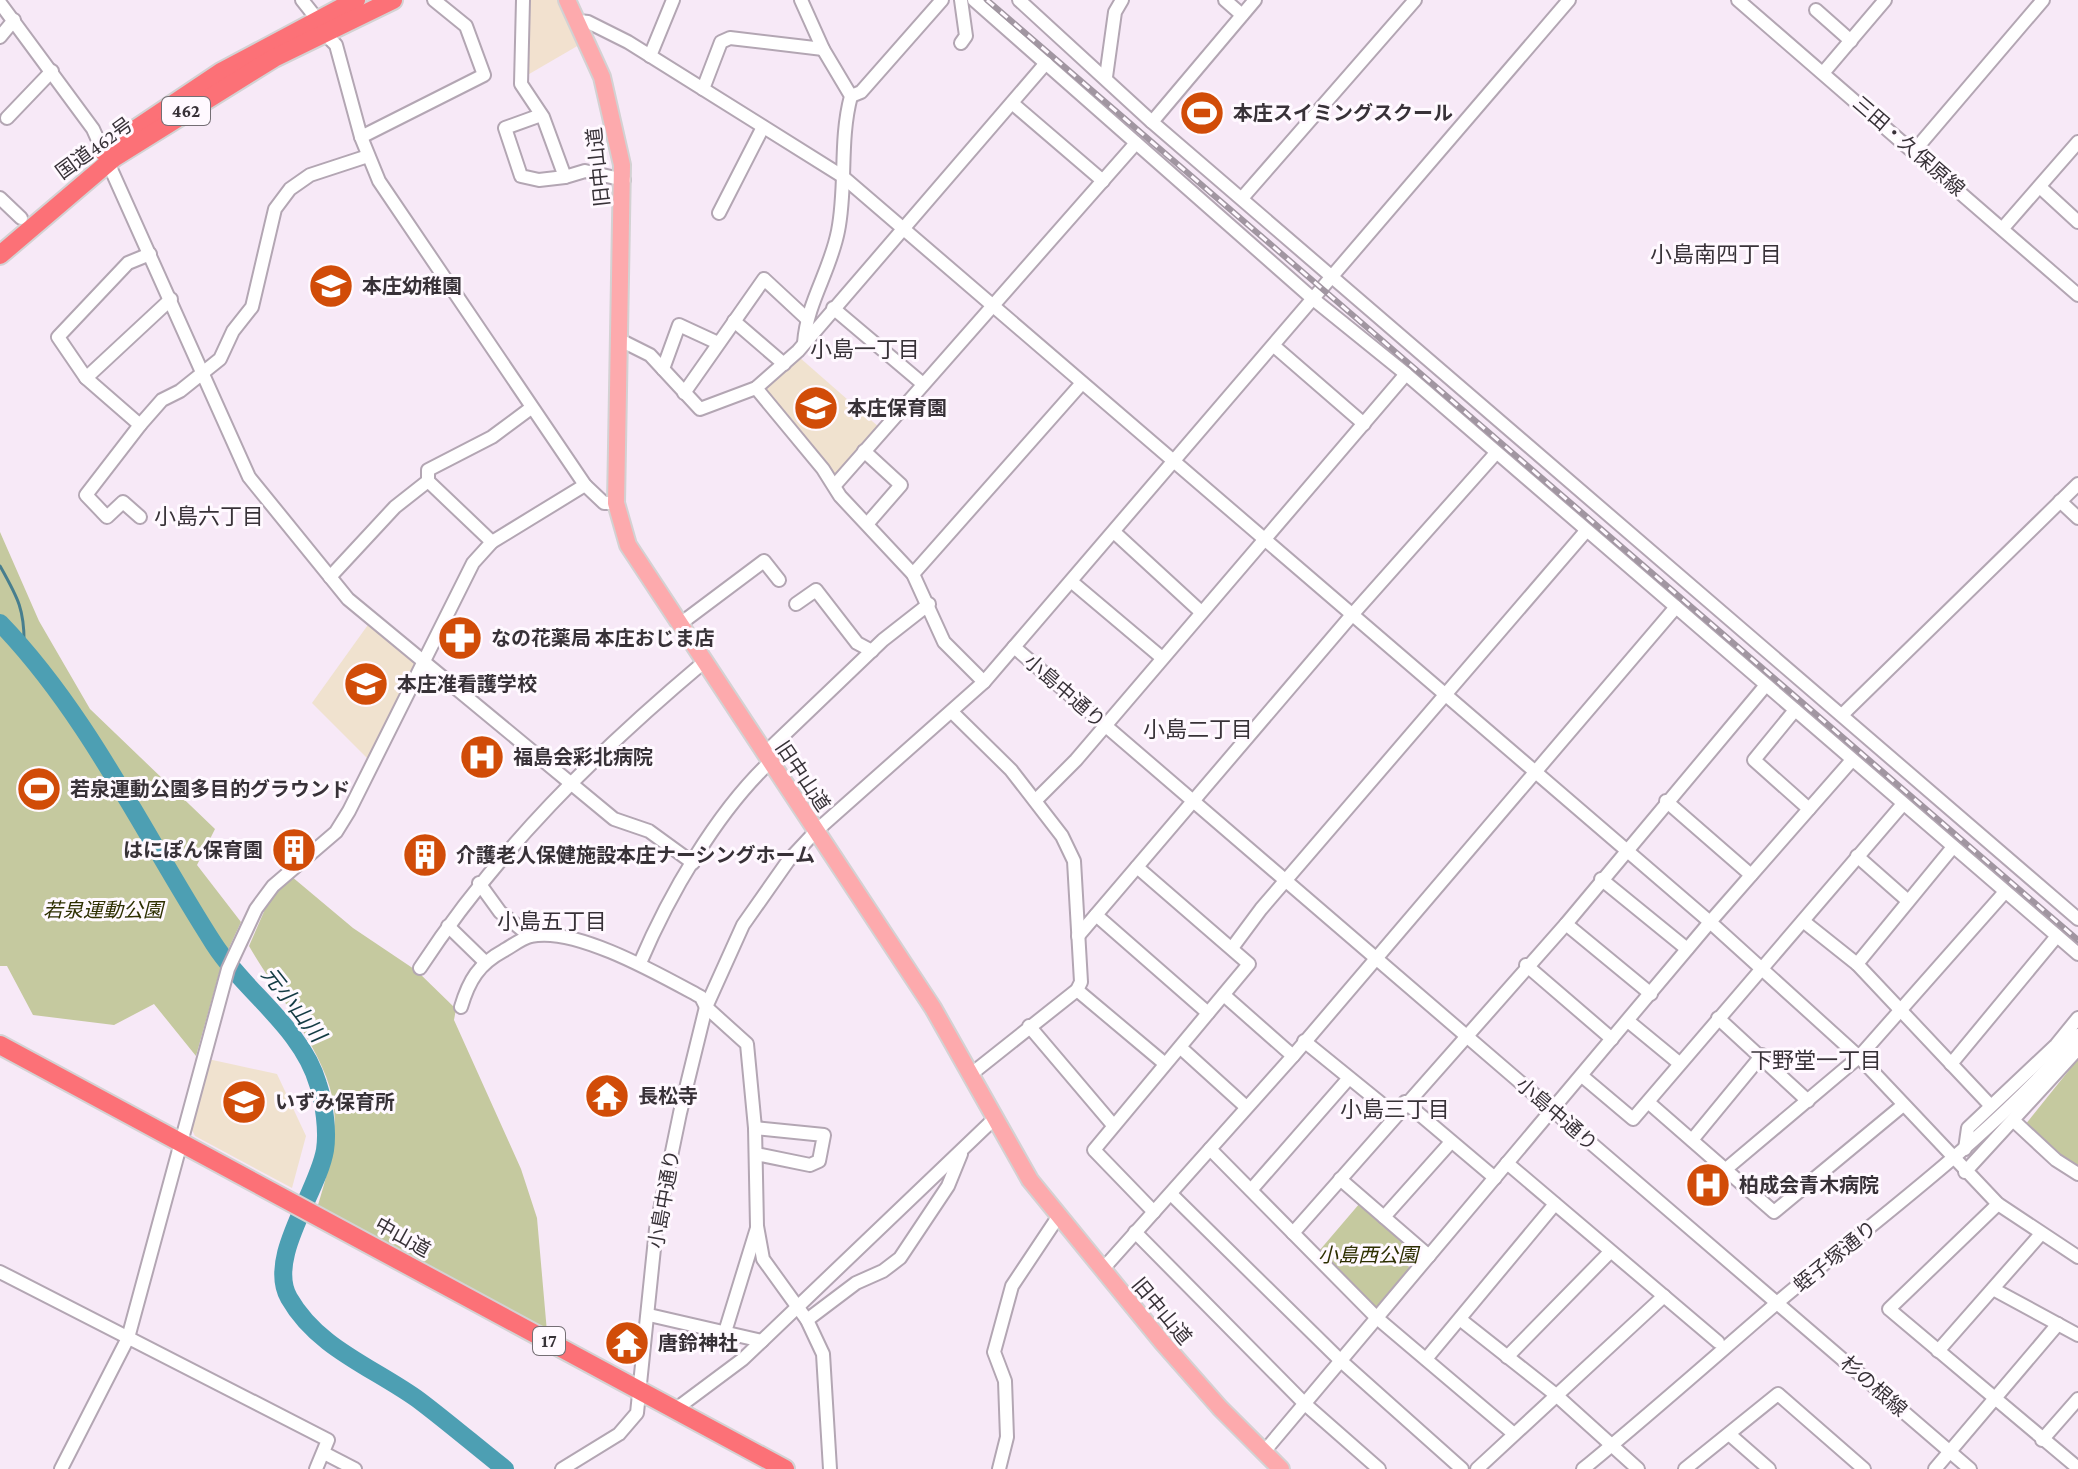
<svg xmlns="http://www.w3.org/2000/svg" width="2078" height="1469" font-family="'Crimson Pro','Noto Sans JP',serif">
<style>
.commercial{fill:#f2e1cf}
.education{fill:#f0e2cf}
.green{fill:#c5c99f}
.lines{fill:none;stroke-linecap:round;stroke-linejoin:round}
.stream{stroke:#477e8e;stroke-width:3}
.river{stroke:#4d9fb3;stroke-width:18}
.minor-casing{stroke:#b3a6b3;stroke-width:16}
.major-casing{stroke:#d3d2d3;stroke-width:20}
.highway-casing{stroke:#d3d2d3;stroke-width:22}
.minor{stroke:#fff;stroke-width:12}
.major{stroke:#fdaaad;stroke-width:16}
.highway{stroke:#fc7177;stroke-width:18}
.rail-casing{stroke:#a196a1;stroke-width:6}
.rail{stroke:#fff9ff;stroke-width:3;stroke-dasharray:9;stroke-linecap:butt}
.labels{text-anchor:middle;stroke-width:6;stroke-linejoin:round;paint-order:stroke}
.shield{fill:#fff9ff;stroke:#746e74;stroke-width:2}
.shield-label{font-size:18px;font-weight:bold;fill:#383238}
.poi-label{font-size:20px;font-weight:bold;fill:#383238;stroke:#fff9ff;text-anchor:start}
.street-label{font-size:20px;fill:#383238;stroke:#fff9ff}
.park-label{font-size:20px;font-style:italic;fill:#2d2f00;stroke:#fff9ff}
.neighbourhood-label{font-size:22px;fill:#383238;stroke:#fff9ff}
.water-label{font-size:22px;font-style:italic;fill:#143b44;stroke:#fff9ff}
</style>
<rect width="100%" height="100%" fill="#f7e9f7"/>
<!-- commercial -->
<polygon class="commercial" points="526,0 557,0 579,45 524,77"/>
<!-- education -->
<g class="education">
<polygon points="799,357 880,428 837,478 833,478 759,389"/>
<polygon points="370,622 414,659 416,666 369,760 312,703"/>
<polygon points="208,1059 277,1074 306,1136 292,1188 195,1136 192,1130"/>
</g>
<!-- green -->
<g class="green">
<polygon points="0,532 39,621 90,709 215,829 197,865 241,922 222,963 196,1056 154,1004 114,1025 33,1015 7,966 0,966"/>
<path d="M291 876 353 928 417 971 456 1009 454 1020 521 1169 537 1218 547 1332 318 1205C328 1172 340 1130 332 1096 322 1049 273 988 249 946L269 900Z"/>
<polygon points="2078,1059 2078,1169 2058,1158 2025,1125"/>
<polygon points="1360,1203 1413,1249 1402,1262 1411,1268 1379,1309 1372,1308 1319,1251"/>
</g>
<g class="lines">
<!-- stream -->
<path class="stream" d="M0 566C18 598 25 610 24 647"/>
<!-- river -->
<path class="river" d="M0 623C89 715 145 837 214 944 245 992 302 1028 318 1084 324 1102 328 1131 325 1150 318 1192 266 1258 289 1298 318 1349 375 1368 420 1401 449 1423 477 1447 505 1469"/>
<!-- minor casing -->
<g class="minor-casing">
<g id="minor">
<polyline points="302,0 317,19"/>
<polyline points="523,0 521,84 543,117 565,177 585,171 624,180"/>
<path d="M801 0 823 49 851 96C839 141 847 186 838 231 830 272 807 302 804 343"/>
<polyline points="974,0 1312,298 1406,374 2078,954"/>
<polyline points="1019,0 1152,122 2078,919"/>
<polyline points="1225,0 1242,15"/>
<polyline points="1738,0 2078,295"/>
<polyline points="0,3 93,129 249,477 348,599 614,819 649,831 693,863"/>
<polyline points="1816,10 1851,41"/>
<polyline points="579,21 588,22 628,42 842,176 1710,922 1859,1057 1998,1204 2078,1257"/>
<polyline points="323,32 336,45 361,137 379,181 585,485 604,503 616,503"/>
<polyline points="0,37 14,20"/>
<polyline points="961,43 966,36 961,0"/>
<polyline points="650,56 673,0"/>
<polyline points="1823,73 1885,0"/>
<polyline points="1106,77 1115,12 1122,0"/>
<polyline points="703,89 721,42 730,38 823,49"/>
<polyline points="851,96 861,92 942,0"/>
<polyline points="1012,103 1103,181"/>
<polyline points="541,115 505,128 521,176 539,180 565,177"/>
<polyline points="7,118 52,71"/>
<polyline points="1152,122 1255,0"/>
<polyline points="361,137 484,75 466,26 434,0"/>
<polyline points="1915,150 2043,0"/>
<polyline points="2040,187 2078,222"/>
<polyline points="1243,197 1415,0"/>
<polyline points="0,198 21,218"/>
<polyline points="719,213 763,127"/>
<polyline points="2003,228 2078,142"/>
<polyline points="150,254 128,263 58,337 86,378 140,425 162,400 180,391 220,359 233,331 252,307 275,209 290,189 310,175 368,156"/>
<polyline points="833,308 923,384"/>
<polyline points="734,321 784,364"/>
<polyline points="620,340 650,355 700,409 756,388 798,351 1046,63"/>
<polyline points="1274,346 1364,424"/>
<polyline points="663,369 679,325 718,343"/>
<polyline points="86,378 171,299"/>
<polyline points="756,388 823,469 840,496 913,574 944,642 984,682"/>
<polyline points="684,393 764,279 806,318"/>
<polyline points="140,425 86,495 107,517 123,502 140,517"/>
<polyline points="864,451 901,485 868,523"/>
<polyline points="428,481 492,542"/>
<polyline points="835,485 1136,143"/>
<polyline points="2060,501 2078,518"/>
<polyline points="1114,532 1201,612"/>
<polyline points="913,574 1082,383"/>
<polyline points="330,577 395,507 428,481 428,470 492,437 531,408"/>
<polyline points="1072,582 1161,657"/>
<polyline points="796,604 816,590 857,643 872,651"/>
<polyline points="680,624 764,561 779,580"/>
<polyline points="1014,647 1970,1469"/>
<polyline points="1795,710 1754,760 1809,809"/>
<polyline points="952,712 1011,770 1062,836 1074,861 1081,982 1077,990 970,1075"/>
<polyline points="1843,714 2078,484"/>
<polyline points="764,754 883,640 929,604"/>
<polyline points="1037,799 1076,760 1406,374"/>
<polyline points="1666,801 1751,875"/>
<polyline points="1857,856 1908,901"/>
<polyline points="1137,867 1249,964 1094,1150 1154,1212"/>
<polyline points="1601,879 1687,949"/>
<polyline points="479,883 500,912 530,936"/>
<polyline points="1096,915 1208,1013"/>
<polyline points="1803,921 1857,964 1990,1105"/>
<polyline points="1566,924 1651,994"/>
<polyline points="448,926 484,961"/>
<polyline points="1078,936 1351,616 1496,453"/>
<polyline points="1232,948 1261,909 1586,531"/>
<path d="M640 963C669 895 716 813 770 762"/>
<polyline points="1857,964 1953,847"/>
<polyline points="1526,965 1612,1039"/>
<path d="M420 968C497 850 597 752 704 662"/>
<polyline points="1077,990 1164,1063"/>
<polyline points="1225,996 1293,1056"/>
<path d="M461 1007C469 980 479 964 503 951 512 946 522 938 531 936 576 926 662 976 701 997L706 1007 747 1044 755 1128 757 1226 763 1259 807 1320 823 1354 830 1469"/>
<polyline points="1718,1018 1808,1101"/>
<polyline points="1628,1021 1679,1063"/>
<polyline points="1029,1026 1113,1125"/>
<polyline points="1304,1041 1394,1114"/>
<polyline points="1181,1048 1245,1106"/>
<polyline points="1951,1064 2057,936"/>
<polyline points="1582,1076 1633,1119 1903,804"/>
<polyline points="1405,1102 1495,1178"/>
<polyline points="1648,1102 1774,1212 1902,1106"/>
<polyline points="2014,1121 2056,1160 2078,1174"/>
<polyline points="755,1128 824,1135 819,1161 810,1165 756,1154"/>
<polyline points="1692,1140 1762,1055"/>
<polyline points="1210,1149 1377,1318 1514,1434"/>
<polyline points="1965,1149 1968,1128 2056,1045 2078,1018"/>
<polyline points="1507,1163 1718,1342"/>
<polyline points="1726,1169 1859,1057 2004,893"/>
<polyline points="1965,1172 2078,1049"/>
<polyline points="1340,1179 1429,1256"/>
<polyline points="1251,1190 1349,1078"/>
<polyline points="1171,1194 1341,1361 1462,1469"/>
<polyline points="1998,1204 1889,1309 2078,1468"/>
<polyline points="1384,1217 1451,1142"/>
<polyline points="1135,1232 1305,1404 1379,1469"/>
<polyline points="1293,1233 1566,924 1766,685"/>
<polyline points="1102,1270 1293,1056 1676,607"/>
<polyline points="0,1272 328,1440 316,1469"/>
<polyline points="1993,1289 2078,1335"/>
<polyline points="649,1315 762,1341"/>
<polyline points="807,1320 856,1283 883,1271 900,1258 948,1186 961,1154"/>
<polyline points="1461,1320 1556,1395 1638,1469"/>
<polyline points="725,1332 757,1228"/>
<polyline points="1938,1351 2040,1235"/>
<polyline points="1507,1357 1610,1252"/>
<polyline points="1426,1359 1555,1204"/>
<polyline points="676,1409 743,1359 993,1120"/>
<polyline points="1729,1434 1769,1469"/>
<polyline points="2042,1440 2078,1399"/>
<polyline points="324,1453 355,1469"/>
<polyline points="1263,1453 1710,922 1852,760"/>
<polyline points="61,1469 128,1338 228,969 256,909 273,886 336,832 349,811 473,563 492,542 585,485"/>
<polyline points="562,1469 619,1434 637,1413 656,1229 680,1113 706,1007 743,925 788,861 816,831 984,682 1569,0"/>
<polyline points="999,1469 1007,1437 1005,1381 994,1352 1012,1286 1058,1217"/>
<polyline points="1477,1469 1664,1296"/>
<path d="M1583 1469C1649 1415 1713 1358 1778 1302 1881 1215 1990 1138 2078 1035"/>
<polyline points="1685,1469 1778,1394 1864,1469"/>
<polyline points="1935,1469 2058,1324"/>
</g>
</g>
<!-- major casing -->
<g class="major-casing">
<polyline id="major" points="567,0 602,77 622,165 616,503 628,545 933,1008 1030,1180 1162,1342 1220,1408 1281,1469"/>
</g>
<!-- highway casing -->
<g class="highway-casing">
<g id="highway">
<polyline points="103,151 221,72 356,0"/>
<polyline points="0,255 115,157 274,58 393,0"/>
<polyline points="0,1045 785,1469"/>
</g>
</g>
<!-- minor -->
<use href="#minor" class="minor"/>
<!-- major -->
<use href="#major" class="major"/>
<!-- highway -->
<use href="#highway" class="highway"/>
<!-- rail casing -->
<g class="rail-casing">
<polyline id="rail" points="987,0 2078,940"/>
</g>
<!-- rail -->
<use href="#rail" class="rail"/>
</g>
<!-- icons -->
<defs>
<g id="stadium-disc" transform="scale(2.3)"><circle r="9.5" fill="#d14c08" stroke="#fff9ff"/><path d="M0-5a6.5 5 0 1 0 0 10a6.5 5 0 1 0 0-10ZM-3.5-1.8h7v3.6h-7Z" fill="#fff"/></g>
<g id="school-disc" transform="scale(2.3)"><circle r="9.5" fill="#d14c08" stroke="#fff9ff"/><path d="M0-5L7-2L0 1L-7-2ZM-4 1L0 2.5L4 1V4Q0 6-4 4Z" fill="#fff"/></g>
<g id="pharmacy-disc" transform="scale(2.3)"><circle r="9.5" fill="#d14c08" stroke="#fff9ff"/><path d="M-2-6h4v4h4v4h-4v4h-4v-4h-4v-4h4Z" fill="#fff"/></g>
<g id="university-disc" transform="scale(2.3)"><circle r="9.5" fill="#d14c08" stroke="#fff9ff"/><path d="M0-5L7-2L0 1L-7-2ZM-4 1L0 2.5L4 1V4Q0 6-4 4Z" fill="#fff"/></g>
<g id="hospital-disc" transform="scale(2.3)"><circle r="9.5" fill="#d14c08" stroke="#fff9ff"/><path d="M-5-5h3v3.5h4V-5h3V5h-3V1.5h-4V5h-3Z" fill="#fff"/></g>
<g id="building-disc" transform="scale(2.3)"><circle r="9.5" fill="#d14c08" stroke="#fff9ff"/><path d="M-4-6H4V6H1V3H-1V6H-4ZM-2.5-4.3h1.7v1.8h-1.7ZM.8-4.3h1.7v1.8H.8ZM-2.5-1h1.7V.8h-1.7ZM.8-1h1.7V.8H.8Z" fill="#fff"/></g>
<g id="temple-disc" transform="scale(2.3)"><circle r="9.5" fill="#d14c08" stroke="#fff9ff"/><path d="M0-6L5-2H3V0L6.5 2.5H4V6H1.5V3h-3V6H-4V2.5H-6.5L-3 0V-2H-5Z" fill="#fff"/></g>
</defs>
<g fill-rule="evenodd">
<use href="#stadium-disc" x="1202" y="113"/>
<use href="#school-disc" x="331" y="286"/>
<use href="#school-disc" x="816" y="408"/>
<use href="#pharmacy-disc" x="460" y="638"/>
<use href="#university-disc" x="366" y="684"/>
<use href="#hospital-disc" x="482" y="757"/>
<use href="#stadium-disc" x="39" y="789"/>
<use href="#building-disc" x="294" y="850"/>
<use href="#building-disc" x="425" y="855"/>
<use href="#temple-disc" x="607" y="1096"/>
<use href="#school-disc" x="244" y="1102"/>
<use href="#hospital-disc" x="1708" y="1185"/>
<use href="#temple-disc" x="627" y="1343"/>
</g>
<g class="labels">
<!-- shield labels -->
<g class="shield">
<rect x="162" y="97" width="48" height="28" rx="6"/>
<rect x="533" y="1327" width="32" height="28" rx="6"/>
</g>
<g class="shield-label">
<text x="186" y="117">462</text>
<text x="549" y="1347">17</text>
</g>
<!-- poi labels -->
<g class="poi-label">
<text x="1233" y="120">本庄スイミングスクール</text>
<text x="362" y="293">本庄幼稚園</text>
<text x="847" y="415">本庄保育園</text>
<text x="491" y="645">なの花薬局 本庄おじま店</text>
<text x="397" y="691">本庄准看護学校</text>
<text x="513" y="764">福島会彩北病院</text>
<text x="70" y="796">若泉運動公園多目的グラウンド</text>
<text x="263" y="857" text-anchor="end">はにぽん保育園</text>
<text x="456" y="862">介護老人保健施設本庄ナーシングホーム</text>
<text x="638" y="1103">長松寺</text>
<text x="275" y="1109">いずみ保育所</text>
<text x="1739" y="1192">柏成会青木病院</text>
<text x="658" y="1350">唐鈴神社</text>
</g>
<!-- street labels -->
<g class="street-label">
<text transform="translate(1909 146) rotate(41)" y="7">三田・久保原線</text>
<text transform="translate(94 148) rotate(-36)" y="7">国道462号</text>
<text transform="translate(598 167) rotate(-96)" y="7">旧中山道</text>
<text transform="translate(1065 691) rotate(41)" y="7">小島中通り</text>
<text transform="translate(803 776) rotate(56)" y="7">旧中山道</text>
<text transform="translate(1557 1114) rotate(41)" y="7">小島中通り</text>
<text transform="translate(664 1199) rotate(-80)" y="7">小島中通り</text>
<text transform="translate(403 1237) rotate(29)" y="7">中山道</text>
<text transform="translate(1835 1256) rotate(-39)" y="7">蛭子塚通り</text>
<text transform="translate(1162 1311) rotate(50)" y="7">旧中山道</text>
<text transform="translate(1874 1386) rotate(41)" y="7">杉の根線</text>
</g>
<!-- park labels -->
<g class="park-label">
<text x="103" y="917">若泉運動公園</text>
<text x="1368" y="1262">小島西公園</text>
</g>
<!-- neighbourhood labels -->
<g class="neighbourhood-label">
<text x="1716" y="262">小島南四丁目</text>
<text x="865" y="357">小島一丁目</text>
<text x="209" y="524">小島六丁目</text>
<text x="1198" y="737">小島二丁目</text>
<text x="552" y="929">小島五丁目</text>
<text x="1816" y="1068">下野堂一丁目</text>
<text x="1395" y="1117">小島三丁目</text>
</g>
<!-- water labels -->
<g class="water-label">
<text transform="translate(294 1004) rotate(52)" y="8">元小山川</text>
</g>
</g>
</svg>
